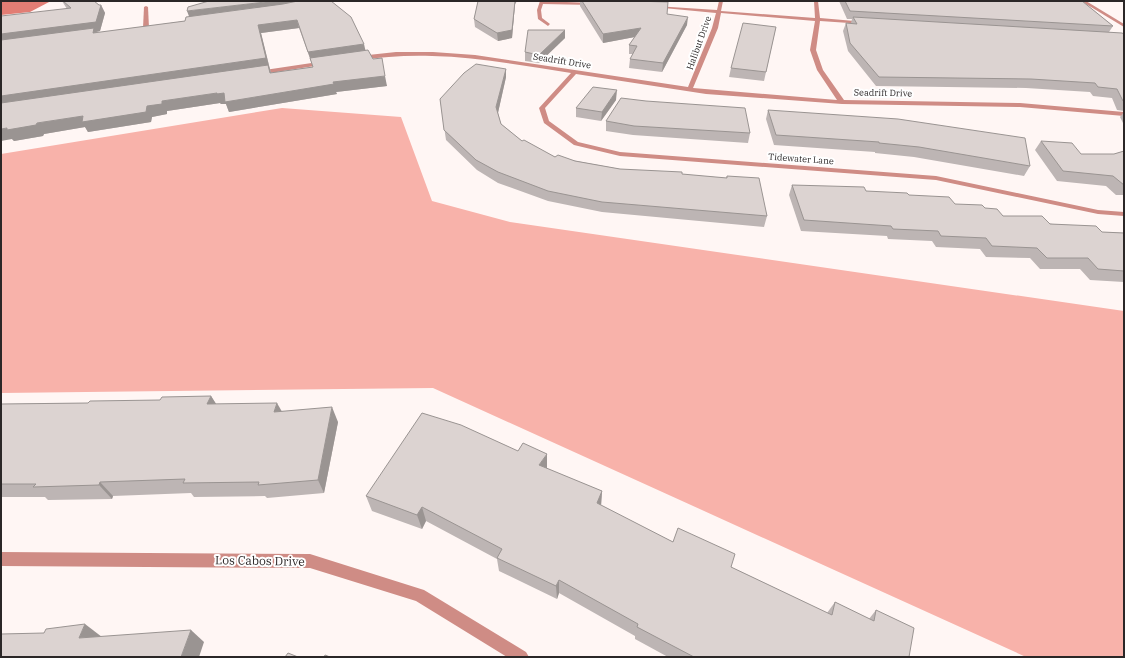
<svg xmlns="http://www.w3.org/2000/svg" width="1125" height="658" font-family="'IBM Plex Serif',serif">
<style>
.green{fill:#f8b2aa}
.water{fill:#e27d74}
.lines{fill:none;stroke-linecap:round;stroke-linejoin:round}
.street{fill:#cf8c85;fill-rule:evenodd}
.wall{fill:#bdb5b4;fill-rule:evenodd}
.shaded-wall{fill:#9a9492}
.building{fill:#dcd3d1;stroke:#9a9492}
.labels{text-anchor:middle;stroke-width:4;stroke-linejoin:round;paint-order:stroke}
.far-street-label{font-size:9px;fill:#2b2727;stroke:#fff}
.near-street-label{font-size:12px;fill:#2b2727;stroke:#fff}
</style>
<rect width="100%" height="100%" fill="#fff6f4"/>
<!-- green -->
<polygon class="green" points="282,108 401,117 432,201 510,222 1124,311 1124,657 1026,657 433,388 1,393 1,154"/>
<!-- water -->
<polygon class="water" points="1,1 51,1 30,12 1,15"/>
<g class="lines">
<!-- street -->
<g class="street">
<polygon points="540,1 593,3 595,4 593,5 543,4 541,10 542,18 550,24 548,26 538,19 537,10"/>
<path d="M719 1H723L721 11 815 18 814 1H818L820 18 866 22 864 24 820 21 816 50 823 70 844 100 1020 103 1124 112V116L1020 107 842 104 706 94 576 74 545 108 549 121 578 142 620 152 936 176 1098 210 1124 212V216L1098 214 936 180 620 156 574 145 544 123 539 108 571 73C525 66 478 57 432 56 407 55 383 57 359 60L356 58 359 56 396 52H433L475 55 688 87 712 28 716 13 653 7 655 6 717 10ZM721 13 815 21 810 50 817 70 837 100 693 88 718 28Z"/>
<polygon points="1081,1 1086,1 1124,24 1124,27"/>
<polygon points="146,6 148,7 149,28 146,30 143,28 144,7"/>
<polygon points="325,61 327,62 327,64 258,75 255,73 258,71"/>
<polygon points="1,552 310,554 424,590 526,652 529,657 507,657 416,601 310,568 1,566"/>
</g>
</g>
<!-- wall -->
<g class="wall">
<path d="M62 1H94L99 5H101L105 13 100 31 96 32V33L185 21 331 1 366 51 387 86 336 92 337 94 229 112 226 104H221L220 103 167 111V114L152 117 151 122 88 132 85 127 44 134 43 136 14 141 12 139 67 9ZM299 28 313 67 271 73 261 33Z"/>
<polygon points="478,1 517,1 515,4 512,38 498,41 475,27 474,19"/>
<polygon points="580,1 668,1 667,14 687,25 662,72 629,68 630,59 633,54 629,54 629,45 635,37 603,43 580,6"/>
<polygon points="839,1 1082,1 1113,26 1109,32 1124,34 1124,111 1117,110 1112,98 1093,96 1090,92 1026,88 876,86 848,51 843,31 846,23 851,23 852,19 847,19"/>
<polygon points="776,27 764,81 729,77 731,68"/>
<polygon points="565,30 565,38 539,63 525,61 525,52"/>
<polygon points="506,69 506,77 498,113 501,124 522,141 555,157 620,169 726,178 727,176 767,216 764,227 602,212 548,201 498,183 477,170 446,140 440,99"/>
<polygon points="616,100 601,121 576,117 576,108"/>
<polygon points="768,110 1030,166 1024,176 914,157 875,153 875,152 774,145 766,119"/>
<polygon points="1124,112 1124,125 1120,117"/>
<polygon points="606,121 750,133 748,143 633,135 606,131"/>
<polygon points="1041,141 1081,154 1114,154 1124,151 1124,195 1116,195 1106,186 1057,181 1035,150"/>
<polygon points="792,185 866,191 909,195 955,204 985,208 1003,216 1102,232 1124,233 1124,282 1090,280 1080,269 1040,269 1030,258 986,257 980,249 936,247 932,241 888,239 887,236 801,231 789,195"/>
<polygon points="211,396 216,404 282,411 338,422 324,493 267,498 265,496 194,497 191,493 113,496 112,499 48,500 45,497 1,497 1,404 88,403 160,400"/>
<polygon points="547,469 602,491 601,506 673,542 731,567 827,613 835,602 869,619 876,610 909,657 668,657 635,639 635,636 559,593 557,599 499,571 497,559 426,521 422,529 372,511 366,496"/>
</g>
<!-- shaded-wall -->
<g class="shaded-wall">
<polygon points="274,1 317,1 190,19 187,11"/>
<polygon points="515,1 517,1 515,4 512,38 498,41 497,33"/>
<polygon points="101,5 105,13 100,31 96,32 99,37 1,43 1,34"/>
<polygon points="688,17 687,25 662,72 663,63"/>
<polygon points="297,20 299,28 261,33 271,74 1,107 1,96 258,25"/>
<polygon points="641,28 640,36 603,43 603,34"/>
<polygon points="565,30 565,38 539,63 539,55"/>
<polygon points="364,44 366,53 311,61 308,52"/>
<polygon points="506,69 506,77 497,117 496,107"/>
<polygon points="385,76 387,86 336,92 337,94 229,112 226,104 221,104 220,103 167,111 167,114 152,117 151,122 88,132 85,127 44,134 43,136 14,141 12,139 1,141 1,129 83,116 147,106 162,101 217,93 224,93"/>
<polygon points="617,90 616,100 601,121 602,112"/>
<polygon points="211,396 220,410 207,404"/>
<polygon points="277,403 285,417 274,412"/>
<polygon points="332,407 338,422 324,493 318,480"/>
<polygon points="547,454 547,468 540,480 539,465"/>
<polygon points="100,482 113,496 112,499 99,485"/>
<polygon points="602,491 601,506 597,503"/>
<polygon points="422,507 426,521 422,529 417,515"/>
<polygon points="559,580 559,593 557,599 556,586"/>
<polygon points="85,624 102,637 79,638"/>
<polygon points="191,630 204,642 199,657 181,657"/>
</g>
<!-- building -->
<g class="building">
<polygon points="63,1 94,1 99,5 101,5 96,22 1,34 1,16 71,8"/>
<polygon points="209,1 274,1 187,11 188,7"/>
<polygon points="298,1 331,1 351,17 364,44 308,52 297,20 258,25 266,58 1,96 1,40 94,28 93,33 185,21 186,17 283,4"/>
<polygon points="478,1 515,1 512,30 497,33 474,19"/>
<polygon points="582,1 633,1 668,2 667,14 688,17 663,63 630,59 637,46 629,45 641,28 603,34"/>
<polygon points="845,1 1082,1 1113,26 850,11"/>
<polygon points="853,17 1122,33 1124,34 1124,101 1123,101 1117,89 1098,87 1095,83 1031,79 879,77 850,43 846,23 857,24"/>
<polygon points="743,23 776,27 766,72 731,68"/>
<polygon points="528,30 565,30 539,55 525,52"/>
<polygon points="368,50 373,59 382,58 385,76 333,82 334,84 225,102 224,93 217,94 217,93 162,101 162,104 147,106 146,112 82,122 83,116 37,123 36,125 7,130 7,128 1,129 1,103 268,65 270,73 313,67 310,58"/>
<polygon points="476,64 506,69 496,107 501,124 522,141 524,140 555,157 558,155 575,161 620,169 682,172 682,174 727,178 727,176 759,178 767,216 602,202 548,191 498,172 476,160 444,130 440,99 464,73"/>
<polygon points="593,87 617,90 602,112 576,108"/>
<polygon points="621,98 646,101 745,108 750,133 634,126 606,121"/>
<polygon points="768,110 898,119 1025,138 1030,166 919,147 879,143 879,142 776,135"/>
<polygon points="1041,141 1072,143 1081,154 1114,154 1124,151 1124,185 1113,176 1063,171"/>
<polygon points="792,185 864,187 866,191 907,193 909,195 949,197 955,204 982,205 985,208 997,209 1003,216 1042,216 1050,224 1096,226 1102,232 1124,233 1124,271 1098,269 1088,258 1047,258 1037,248 992,246 986,238 941,236 938,231 893,229 891,226 804,220"/>
<polygon points="211,396 207,404 277,403 274,412 332,407 318,480 258,485 259,482 183,483 185,479 100,482 99,485 33,487 36,484 1,484 1,404 88,403 90,401 160,400 162,397"/>
<polygon points="422,413 461,425 518,451 523,443 547,454 539,465 602,491 597,503 673,542 678,528 735,554 731,567 832,615 835,602 874,621 876,610 914,628 909,657 694,657 637,627 638,624 559,580 556,586 497,558 502,549 422,507 417,515 366,496"/>
<polygon points="85,624 79,638 191,630 181,657 1,657 1,634 44,633 46,629"/>
<polygon points="288,653 298,657 285,657"/>
<polygon points="325,655 330,657 324,657"/>
</g>
<g class="labels">
<!-- far-street labels -->
<g class="far-street-label">
<text transform="translate(699 43) rotate(-70)" y="3">Halibut Drive</text>
<text transform="translate(562 61) rotate(9)" y="3">Seadrift Drive</text>
<text transform="translate(883 93) rotate(1)" y="3">Seadrift Drive</text>
<text transform="translate(801 159) rotate(4)" y="3">Tidewater Lane</text>
</g>
<!-- near-street labels -->
<g class="near-street-label">
<text transform="translate(260 561) rotate(1)" y="4">Los Cabos Drive</text>
</g>
</g>
<!-- border -->
<rect width="1125" height="658" fill="none" stroke="#2b2727" stroke-width="4"/>
</svg>
